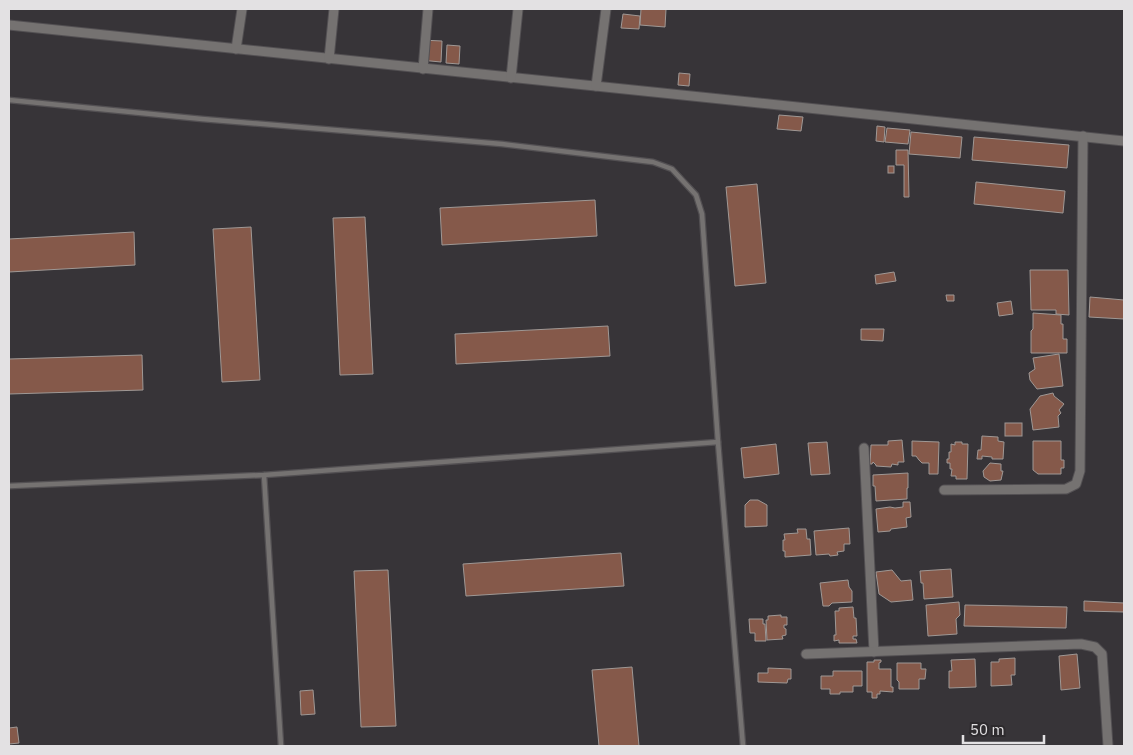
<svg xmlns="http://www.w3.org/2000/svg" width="1133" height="755" font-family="'IBM Plex Sans',sans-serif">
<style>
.building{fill:#85594a;stroke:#9f9895}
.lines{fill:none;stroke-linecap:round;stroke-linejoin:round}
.service-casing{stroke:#535053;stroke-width:7}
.minor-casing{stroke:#535053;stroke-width:11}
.service{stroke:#757271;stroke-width:4.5}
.minor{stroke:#757271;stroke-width:9}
</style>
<rect width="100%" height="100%" fill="#373438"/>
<!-- building -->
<g class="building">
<polygon points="641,9 666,9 665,27 640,25"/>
<polygon points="623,14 640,16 639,29 621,28"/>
<polygon points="421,40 442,41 441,62 420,60"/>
<polygon points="447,45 460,46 459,64 446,63"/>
<polygon points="679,73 690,74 689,86 678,85"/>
<polygon points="779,115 803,117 801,131 777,129"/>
<polygon points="877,126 885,127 884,142 876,141"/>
<polygon points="887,128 910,130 908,144 885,142"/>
<polygon points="911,132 962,137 960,158 909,154"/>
<polygon points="974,137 1069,145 1067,168 972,160"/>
<polygon points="896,150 908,150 909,197 904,197 904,165 896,165"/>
<rect x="888" y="166" width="6" height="7"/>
<polygon points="976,182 1065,191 1063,213 974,204"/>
<polygon points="757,184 766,283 735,286 726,187"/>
<polygon points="595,200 597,236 442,245 440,208"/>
<polygon points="365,217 373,374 340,375 333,218"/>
<polygon points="251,227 260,380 222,382 213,229"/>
<polygon points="134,232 135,265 9,272 9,239"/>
<polygon points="1030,270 1068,270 1069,315 1056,314 1056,310 1031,310"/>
<polygon points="894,272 896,281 876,284 875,275"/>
<polygon points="946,295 954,295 954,301 947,301"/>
<polygon points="1090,297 1124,300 1124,319 1089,317"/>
<polygon points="1011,301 1013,314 999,316 997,303"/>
<polygon points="1033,313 1061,315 1061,324 1063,324 1063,339 1067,339 1067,353 1031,353 1031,331 1033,329"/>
<polygon points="608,326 610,356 456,364 455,334"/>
<polygon points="861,329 884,329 883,341 861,340"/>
<polygon points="1059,354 1063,386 1037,389 1030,380 1029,373 1035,369 1033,358"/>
<polygon points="142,355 143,390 9,394 9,359"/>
<polygon points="1053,393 1054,396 1064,404 1059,410 1061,413 1058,416 1059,427 1033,430 1030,409 1040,396"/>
<rect x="1005" y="423" width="17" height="13"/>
<polygon points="982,436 998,437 998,441 1004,442 1003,459 992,459 992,457 982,456 982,459 977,459 978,450 981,450"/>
<polygon points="902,440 904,462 898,462 898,465 892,464 891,467 876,466 876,465 873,462 872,464 870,464 871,445 888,445 888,441"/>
<polygon points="912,441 939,442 938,474 929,474 929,463 922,463 919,460 916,456 912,456"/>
<polygon points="1033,441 1061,441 1061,460 1064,460 1064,468 1061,468 1061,474 1038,474 1033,470"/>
<polygon points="827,442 830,474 811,475 808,443"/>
<polygon points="955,442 962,442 962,444 968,444 967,479 956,479 956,476 951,476 952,469 950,469 950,463 947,463 947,459 949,459 949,452 951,452 951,444 955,445"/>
<polygon points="776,444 779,474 744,478 741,448"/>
<polygon points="990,463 1001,464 1001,471 1003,471 1001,480 990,481 984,477 983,471"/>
<polygon points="908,473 908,488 907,488 907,499 876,501 875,486 873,486 873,475"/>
<polygon points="750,500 758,500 767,505 767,526 745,527 745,505"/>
<polygon points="903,502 910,502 911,517 906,518 907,527 891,529 890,531 878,532 876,509 890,507 895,508 903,507"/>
<polygon points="849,528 850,544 844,544 844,551 837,552 838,555 830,556 829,554 816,555 814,531"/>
<polygon points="797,529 806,529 807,539 810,539 811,555 785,557 785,551 783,551 783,540 785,540 784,534 798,533"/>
<polygon points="621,553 624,586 466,596 463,564"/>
<polygon points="951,569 953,597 924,599 923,583 921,583 920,571"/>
<polygon points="388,570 396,726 361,727 354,571"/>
<polygon points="892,570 901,581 911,580 913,600 891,602 879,594 876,572"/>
<polygon points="848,580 849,587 852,591 852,602 832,603 829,606 823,606 820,583"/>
<polygon points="1084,601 1124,603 1124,612 1084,611"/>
<polygon points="959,602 960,615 956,619 957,634 928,636 926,605"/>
<polygon points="965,605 1067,607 1066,628 964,626"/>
<polygon points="853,607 854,618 856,618 857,636 853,636 853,639 856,639 857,643 839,643 839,640 834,641 834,635 836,635 835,611 839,611 839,608"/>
<polygon points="781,615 781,617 787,617 787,625 784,625 784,628 786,629 786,635 782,636 783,639 767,640 766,620 768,620 768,616"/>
<polygon points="749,619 763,619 763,624 765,624 766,641 755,641 755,633 750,633"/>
<polygon points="1077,654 1080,688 1061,690 1059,656"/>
<polygon points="1015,658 1015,675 1011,675 1012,685 991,686 991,662 999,662 999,659"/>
<polygon points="975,659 976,687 949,688 949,671 952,671 951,660"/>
<polygon points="874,660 881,660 881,662 879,663 879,669 891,669 891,687 893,687 893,692 880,691 880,694 877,694 877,698 872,698 872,692 867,692 867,662 874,662"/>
<polygon points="897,663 921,663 921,669 926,669 925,679 919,679 919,689 899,689 899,682 897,680"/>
<polygon points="632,667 639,746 599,746 592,670"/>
<polygon points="768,668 791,669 791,679 788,679 787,683 758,682 758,673 768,673"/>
<polygon points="833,671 862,671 862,686 853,686 853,692 840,692 840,694 830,694 830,689 821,689 821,676 833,676"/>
<polygon points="313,690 315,714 301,715 300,691"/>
<polygon points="17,727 19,743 9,744 9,728"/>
</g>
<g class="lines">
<!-- service casing -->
<g class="service-casing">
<g id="service">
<polyline points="9,100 202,119 502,144 653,162 672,169 683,181 696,195 702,214 718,442 743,746"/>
<polyline points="264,475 281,746"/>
<polyline points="9,486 264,475 718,442"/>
</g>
</g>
<!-- minor casing -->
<g class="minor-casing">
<g id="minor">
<polyline points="9,25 1124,141"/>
<polyline points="236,49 242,9"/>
<polyline points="329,59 334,9"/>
<polyline points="423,69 428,9"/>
<polyline points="511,78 518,9"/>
<polyline points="596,86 606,9"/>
<polyline points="864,448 874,652"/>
<polyline points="944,490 1066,489 1076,484 1080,471 1083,136"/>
<polyline points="806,654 1081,644 1095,647 1102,654 1108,746"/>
</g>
</g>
<!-- service -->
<use href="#service" class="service"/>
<!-- minor -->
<use href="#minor" class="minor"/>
</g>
<!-- border -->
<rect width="1133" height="755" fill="none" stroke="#e3e1e3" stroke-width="20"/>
<!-- scale -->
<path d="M963 735v8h81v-8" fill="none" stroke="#e3e1e3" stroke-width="2.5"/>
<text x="970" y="735" font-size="15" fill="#e3e1e3" stroke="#2d2a2d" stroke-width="4" paint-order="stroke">50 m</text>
</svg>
